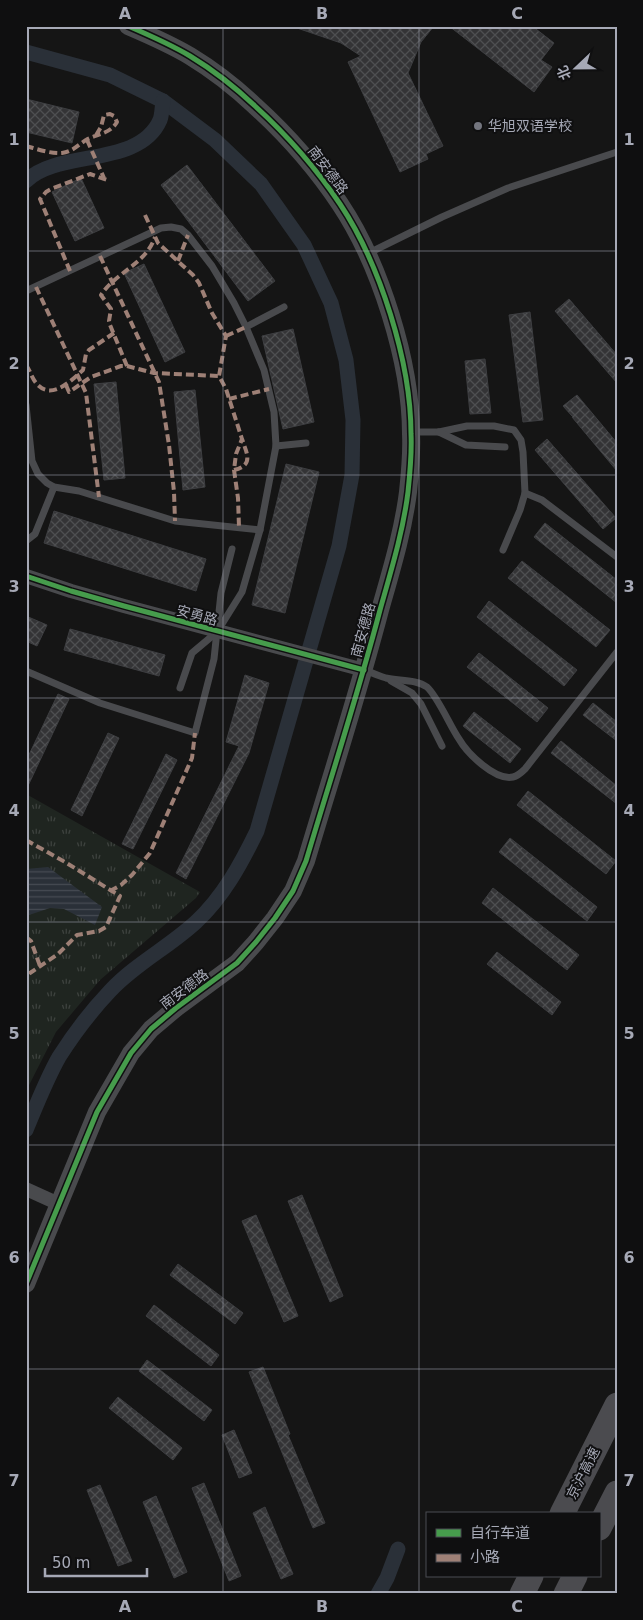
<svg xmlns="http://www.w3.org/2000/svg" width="643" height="1620" font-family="'DejaVu Sans','Noto Sans SC',sans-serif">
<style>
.park{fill:url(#park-tufts)}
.water{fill:url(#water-rules)}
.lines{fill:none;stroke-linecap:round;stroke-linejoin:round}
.canal{stroke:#2a3038;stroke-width:15}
.building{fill:url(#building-cross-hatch);stroke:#3d3e41}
.service{stroke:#494a4d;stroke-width:7}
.minor{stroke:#494a4d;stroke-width:14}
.tertiary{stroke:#494a4d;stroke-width:18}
.motorway{stroke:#4b4b4f;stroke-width:25}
.quiet{stroke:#9e8076;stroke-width:4;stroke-dasharray:8 4;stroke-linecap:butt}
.cycleway-casing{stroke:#0f0f10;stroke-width:8}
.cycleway{stroke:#469c4c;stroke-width:5}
.grid{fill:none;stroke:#a6a9b6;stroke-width:1;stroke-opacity:0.55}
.poi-dot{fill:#73757e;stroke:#0f0f10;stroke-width:2}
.labels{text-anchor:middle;stroke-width:4;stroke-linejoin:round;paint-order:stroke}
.poi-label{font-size:14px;fill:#a6a9b6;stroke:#0f0f10;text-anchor:start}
.street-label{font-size:14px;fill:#a6a9b6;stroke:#0f0f10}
.neatline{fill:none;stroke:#a6a9b6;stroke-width:2}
.grid-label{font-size:16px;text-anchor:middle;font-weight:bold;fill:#a6a9b6}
</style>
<defs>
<pattern id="park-tufts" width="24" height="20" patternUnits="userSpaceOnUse" patternTransform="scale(1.25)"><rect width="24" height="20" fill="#1f2520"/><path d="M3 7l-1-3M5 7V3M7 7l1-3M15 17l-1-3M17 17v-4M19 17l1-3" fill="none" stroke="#3d423e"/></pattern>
<pattern id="water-rules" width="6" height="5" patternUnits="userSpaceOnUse" patternTransform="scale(1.25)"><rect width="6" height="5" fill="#2a3038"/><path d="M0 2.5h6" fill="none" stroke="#464b53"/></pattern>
<pattern id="building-cross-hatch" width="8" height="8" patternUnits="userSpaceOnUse" patternTransform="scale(1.25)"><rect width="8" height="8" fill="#343436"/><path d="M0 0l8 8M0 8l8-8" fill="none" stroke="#4e4f51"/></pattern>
</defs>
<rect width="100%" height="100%" fill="#151515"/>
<!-- park -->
<polygon class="park" points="26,794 200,892 196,898 100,980 56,1032 26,1091"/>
<!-- water -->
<polygon class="water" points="48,867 102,907 95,925 64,909 50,908 26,916 26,869"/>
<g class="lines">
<!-- canal -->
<g class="canal">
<path d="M26 52 110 75 163 101 215 140 261 184 304 245 331 303 346 360 353 420 352 475 339 546 257 831C241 864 223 897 196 922 169 947 135 964 110 991 92 1010 73 1035 59 1057 46 1080 36 1106 26 1130"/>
<path d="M26 181C58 149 139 168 160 120 162 115 162 107 163 101"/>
<polyline points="378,1594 387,1578 398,1549"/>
</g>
</g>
<!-- building -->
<g class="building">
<polygon points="297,26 434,26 421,42 408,73 443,146 426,154 428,159 400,172 348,62 361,56 341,43 297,28"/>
<polygon points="449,26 532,26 554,43 541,60 552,67 534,92"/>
<polygon points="26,99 79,112 72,143 26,132"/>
<polygon points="187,165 275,281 248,301 161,185"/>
<polygon points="81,178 104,228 75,241 52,192"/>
<polygon points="144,264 185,352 165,362 124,273"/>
<polygon points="569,299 617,355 617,383 555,311"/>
<polygon points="530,312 543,420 523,422 509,315"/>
<polygon points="293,329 314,422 283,429 262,336"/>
<polygon points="485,359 491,413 470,414 465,361"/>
<polygon points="116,382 125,478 104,480 94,384"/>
<polygon points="195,390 205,487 183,490 174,392"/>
<polygon points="577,395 617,443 617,471 572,417 573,416 572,416 563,406"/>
<polygon points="547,439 616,518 603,529 535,450"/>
<polygon points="286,464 319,472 285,613 252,605"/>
<polygon points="54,511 206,559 196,591 44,543"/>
<polygon points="545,523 617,580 617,603 534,537"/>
<polygon points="522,561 610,630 596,647 508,578"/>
<polygon points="489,601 577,670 564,686 477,617"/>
<polygon points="26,616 47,625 37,646 26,641"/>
<polygon points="70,629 165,655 159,676 64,650"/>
<polygon points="479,653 548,708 537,722 467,667"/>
<polygon points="245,675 269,683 249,753 186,879 176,873 239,746 226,742"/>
<polygon points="58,694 69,699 26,790 26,761"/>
<polygon points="593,703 617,722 617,741 583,715"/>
<polygon points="474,712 521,749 510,763 463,726"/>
<polygon points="108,733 119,738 82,816 71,810"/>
<polygon points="561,741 617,786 617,804 551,753"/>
<polygon points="166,754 177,760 133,849 122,844"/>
<polygon points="528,791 616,861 606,874 517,805"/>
<polygon points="510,838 597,907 587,921 499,852"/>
<polygon points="493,888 579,955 567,970 482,903"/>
<polygon points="497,952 561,1002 552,1015 487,964"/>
<polygon points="302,1195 343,1296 330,1302 288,1201"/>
<polygon points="256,1215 298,1316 284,1322 242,1221"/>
<polygon points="178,1264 243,1313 235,1324 170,1275"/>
<polygon points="154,1305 219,1355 211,1366 146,1316"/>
<polygon points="147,1360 212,1410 204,1421 139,1371"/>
<polygon points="263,1367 290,1434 288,1435 325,1523 313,1528 249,1372"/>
<polygon points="118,1397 182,1448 173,1460 109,1408"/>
<polygon points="234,1430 252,1473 239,1478 222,1435"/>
<polygon points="204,1483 241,1576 229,1581 192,1488"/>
<polygon points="100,1485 132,1561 118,1566 87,1490"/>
<polygon points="156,1496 187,1572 174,1578 143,1502"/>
<polygon points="265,1507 293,1574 281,1579 253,1513"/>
</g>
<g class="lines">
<!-- service -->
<g class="service">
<polyline points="367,254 442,217 508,188 617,152"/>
<polyline points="26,291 161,228 171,227 181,229 188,235 212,266 234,303 246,327 264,370 274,412 276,446 260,530 242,592 217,632 192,653 180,688"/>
<polyline points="246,327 284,307"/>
<polyline points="26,405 32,461 38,474 47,483 54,487 79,491 175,521 260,530"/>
<polyline points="412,432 439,432 467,426 494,426 514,430 521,440 523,452 525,493 520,510 503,550"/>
<polyline points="439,432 466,445 505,447"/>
<polyline points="276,446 306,443"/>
<polyline points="525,493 542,500 617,557"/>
<polyline points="26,541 35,534 54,487"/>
<path d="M365 670C372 673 379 676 386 678 399 681 416 679 427 687 438 697 450 726 459 739 467 753 495 781 513 777 518 776 522 772 525 769L617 652"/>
<polyline points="26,671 100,703 195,733 214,659 221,593 232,549"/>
<polyline points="391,681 412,693 421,704 442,746"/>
</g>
<!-- minor -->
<g class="minor">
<polyline points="26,576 71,591 124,606 364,670"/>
<polyline points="26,1189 59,1204"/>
</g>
<!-- tertiary -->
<path class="tertiary" d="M26 1284 97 1112 131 1053 151 1029 176 1008 237 963 256 942 275 918 293 891 306 861C331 777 358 694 380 610 391 571 403 532 408 492 410 473 412 453 411 434 411 362 380 264 340 204 316 168 287 135 255 106 235 87 213 70 190 56 170 44 149 35 128 26"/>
<!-- motorway -->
<g class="motorway">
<polyline points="562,1514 617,1405"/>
<polyline points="599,1528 617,1493"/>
<polyline points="522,1594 531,1576"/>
<polyline points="566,1594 575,1576"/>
</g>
<!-- quiet -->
<g class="quiet">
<polyline points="87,140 104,178"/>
<path d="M26 146C37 149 51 154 62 153 72 152 78 145 86 140 97 134 110 134 117 122L114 116 110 114 104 115 101 127 95 137"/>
<polyline points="145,215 158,243 193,275 199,283 212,313 226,336 219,376 226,389 242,439 236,454 234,470 238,498 239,527"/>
<polyline points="100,256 159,382 169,445 174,492 175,521"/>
<polyline points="178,261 188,235"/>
<polyline points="70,271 40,199 46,192 51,189 90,174 110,181"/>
<polyline points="36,287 86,393 99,497"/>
<polyline points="226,336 246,327"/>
<path d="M26 365C31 372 32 380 39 386 53 399 72 380 83 370L86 354 89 350 114 333"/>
<path d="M127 366 110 325 109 321 111 309 101 295C116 272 146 264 155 237"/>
<polyline points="66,385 69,392 91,377 121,366 127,366 154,373 219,376"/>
<polyline points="229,399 269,389"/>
<path d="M234 470C254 465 247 454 242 439"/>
<polyline points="26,840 65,862 120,896 106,927 99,931 77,935 58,954 30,973 26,978"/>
<polyline points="110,891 121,885 132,875 150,853 192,758 195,733"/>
<polyline points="26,937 31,941 40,966"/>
</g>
<!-- cycleway casing -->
<g class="cycleway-casing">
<g id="cycleway">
<polyline points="26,576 71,591 124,606 364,670"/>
<path d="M26 1284 97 1112 131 1053 151 1029 176 1008 237 963 256 942 275 918 293 891 306 861C331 777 358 694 380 610 391 571 403 532 408 492 410 473 412 453 411 434 411 362 380 264 340 204 316 168 287 135 255 106 235 87 213 70 190 56 170 44 149 35 128 26"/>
</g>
</g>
<!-- cycleway -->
<use href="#cycleway" class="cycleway"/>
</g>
<!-- grid -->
<path class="grid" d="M223 26V1594M419 26V1594M26 251H617M26 475H617M26 698H617M26 922H617M26 1145H617M26 1369H617"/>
<!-- markers -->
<circle class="poi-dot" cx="478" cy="126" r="5"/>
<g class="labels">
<!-- poi labels -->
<g class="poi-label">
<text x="488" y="131">华旭双语学校</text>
</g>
<!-- street labels -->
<g class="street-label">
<text transform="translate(328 170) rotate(53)" y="5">南安德路</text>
<text transform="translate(197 615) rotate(15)" y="5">安勇路</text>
<text transform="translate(363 630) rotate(-75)" y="5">南安德路</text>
<text transform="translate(184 989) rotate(-37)" y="5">南安德路</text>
<text transform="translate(583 1473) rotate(-63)" y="5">京沪高速</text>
</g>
</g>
<!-- border -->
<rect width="643" height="1620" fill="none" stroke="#0f0f10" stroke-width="55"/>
<!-- legend -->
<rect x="426" y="1512" width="175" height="65" fill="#0f0f10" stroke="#4b4d52"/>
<rect x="436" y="1529" width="25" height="8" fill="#469c4c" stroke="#4b4d52"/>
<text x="470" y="1538" font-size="15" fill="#a6a9b6">自行车道</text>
<rect x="436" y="1554" width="25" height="8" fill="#9e8076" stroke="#4b4d52"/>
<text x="470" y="1562" font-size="15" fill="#a6a9b6">小路</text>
<!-- north arrow -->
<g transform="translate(576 68) rotate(248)" stroke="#0f0f10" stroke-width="4" paint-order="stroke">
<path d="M0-4L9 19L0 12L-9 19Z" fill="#a6a9b6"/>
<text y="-8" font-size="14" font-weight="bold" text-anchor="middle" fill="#a6a9b6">北</text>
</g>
<!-- scale -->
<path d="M45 1568v8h102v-8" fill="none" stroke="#a6a9b6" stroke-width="2.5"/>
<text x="52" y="1568" font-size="15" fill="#a6a9b6" stroke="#0f0f10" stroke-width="4" paint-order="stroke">50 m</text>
<rect x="28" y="28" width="588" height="1564" class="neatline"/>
<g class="grid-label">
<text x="125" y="19">A</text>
<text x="322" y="19">B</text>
<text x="517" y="19">C</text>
<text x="14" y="145">1</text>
<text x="629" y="145">1</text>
<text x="14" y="369">2</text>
<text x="629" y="369">2</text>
<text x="14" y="592">3</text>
<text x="629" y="592">3</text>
<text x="14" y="816">4</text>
<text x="629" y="816">4</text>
<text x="14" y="1039">5</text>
<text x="629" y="1039">5</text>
<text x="14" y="1263">6</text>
<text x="629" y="1263">6</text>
<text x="14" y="1486">7</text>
<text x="629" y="1486">7</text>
<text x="125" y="1612">A</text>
<text x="322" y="1612">B</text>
<text x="517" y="1612">C</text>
</g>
</svg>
